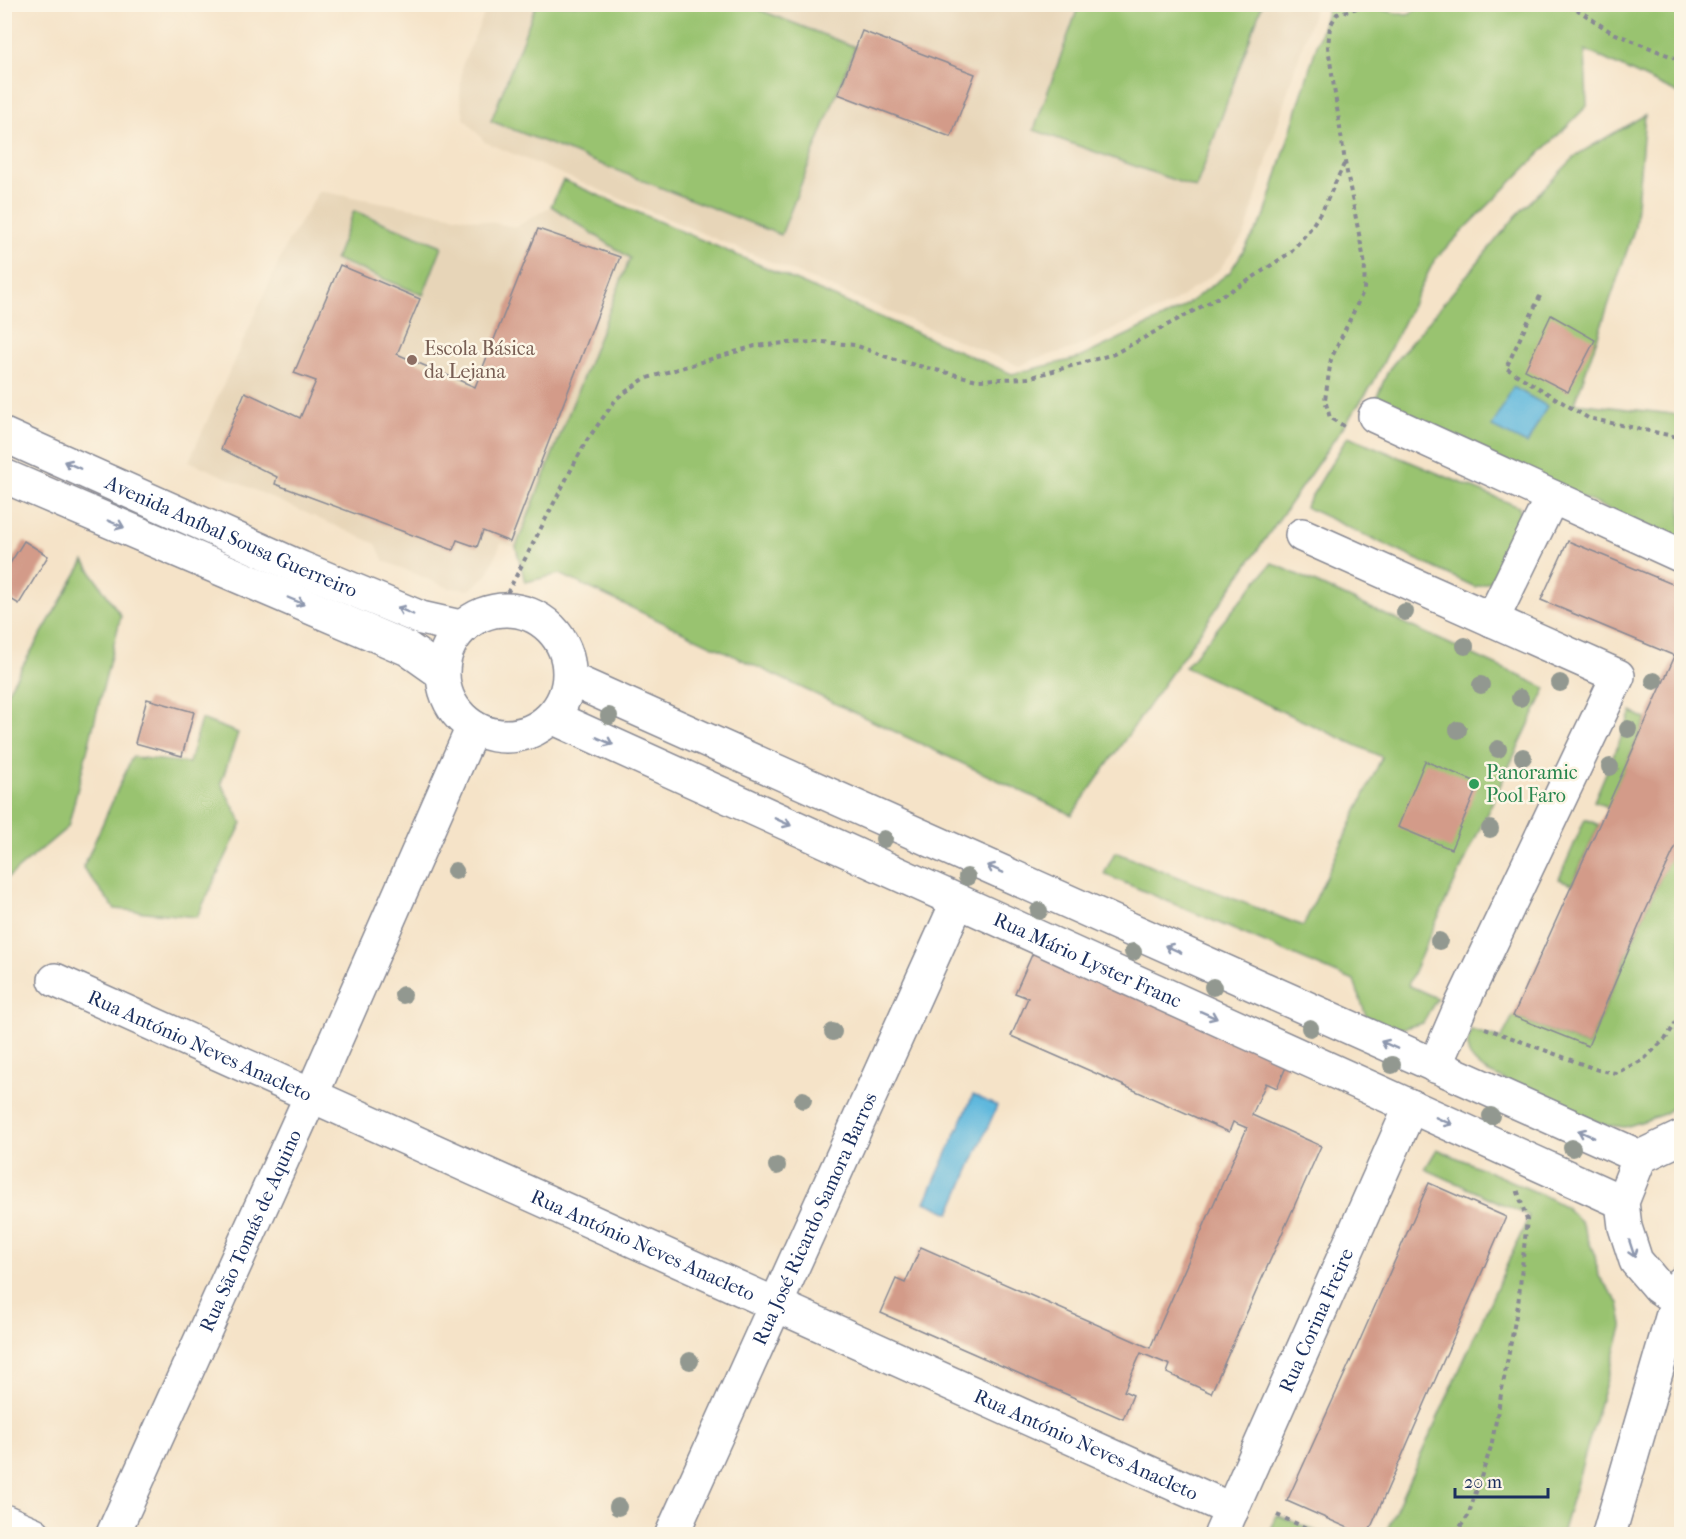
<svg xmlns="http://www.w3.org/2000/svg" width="1686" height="1539" font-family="'IM FELL French Canon',serif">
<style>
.built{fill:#e7d5b8}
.green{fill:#99c370;stroke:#5a7967;stroke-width:1.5}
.water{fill:#5fb8dd;stroke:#3d749e;stroke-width:1.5}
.building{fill:#d39b89}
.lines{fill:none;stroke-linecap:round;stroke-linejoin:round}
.minor-casing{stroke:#888993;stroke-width:36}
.path{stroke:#888993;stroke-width:4;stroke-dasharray:4.5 4.5;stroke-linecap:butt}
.minor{stroke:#fff;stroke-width:33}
.tree{fill:#929890}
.oneway{stroke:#8d97ae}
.education-dot{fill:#8d6e63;stroke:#fcf5e5;stroke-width:2}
.leisure-dot{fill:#2e9e5b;stroke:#fcf5e5;stroke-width:2}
.labels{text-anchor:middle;stroke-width:5;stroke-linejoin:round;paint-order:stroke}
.education-label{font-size:20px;fill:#785e54;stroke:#fcf5e5;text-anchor:start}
.street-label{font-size:20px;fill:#1b2f5e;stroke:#fcf5e5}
.leisure-label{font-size:20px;fill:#27864d;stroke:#fcf5e5;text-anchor:start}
</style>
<rect width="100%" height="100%" fill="#fcf5e5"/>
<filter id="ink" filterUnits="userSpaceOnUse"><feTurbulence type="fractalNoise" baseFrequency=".0167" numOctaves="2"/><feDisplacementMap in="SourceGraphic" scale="12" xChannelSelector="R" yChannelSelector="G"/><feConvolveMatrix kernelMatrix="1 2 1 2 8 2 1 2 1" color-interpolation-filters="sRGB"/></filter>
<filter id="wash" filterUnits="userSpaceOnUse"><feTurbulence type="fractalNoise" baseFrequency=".008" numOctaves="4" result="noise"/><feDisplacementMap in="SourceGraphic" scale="24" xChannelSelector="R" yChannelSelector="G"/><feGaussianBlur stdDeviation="1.35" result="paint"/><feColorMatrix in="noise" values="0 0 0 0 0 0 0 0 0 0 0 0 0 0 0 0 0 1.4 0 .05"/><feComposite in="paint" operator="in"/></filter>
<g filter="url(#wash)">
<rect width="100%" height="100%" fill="#f5e3c8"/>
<!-- built -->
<g class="built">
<polygon points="488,5 1316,5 1292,77 1245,234 1218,271 1170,305 1122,325 1075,348 1035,359 1019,366 485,142 464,118 460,96 462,66"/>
<polygon points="319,191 516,227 551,206 630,258 516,547 501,543 488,574 470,590 449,588 384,561 376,544 189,461 287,244"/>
</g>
<!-- green -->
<g class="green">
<polygon points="1420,4 1681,5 1681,95 1585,50 1587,106 1435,259 1372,385 1275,525 1072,815 560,574 525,582 516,547 630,258 551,206 563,180 1012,374 1079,358 1179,310 1230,272 1264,218 1329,5 1359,5 1407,15 1418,8"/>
<polygon points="536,5 747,5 855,47 781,235 491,121"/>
<polygon points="1079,5 1262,5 1196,188 1034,130"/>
<polygon points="1645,115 1635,227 1575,403 1681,415 1681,542 1374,403 1389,369 1516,216 1578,154"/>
<polygon points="354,211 442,246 423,295 335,259"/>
<polygon points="1348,436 1519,507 1522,521 1510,550 1492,581 1475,587 1305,507"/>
<polygon points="84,561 121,616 68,827 5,880 5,696"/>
<polygon points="1272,563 1546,688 1430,935 1408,985 1437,998 1423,1023 1404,1028 1387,1028 1366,1016 1354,981 1104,874 1115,852 1303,926 1382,757 1185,667"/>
<polygon points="1632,712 1646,719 1608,807 1594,801"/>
<polygon points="201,719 238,733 221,783 242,823 197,917 115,909 83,868 132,757 189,763"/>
<polygon points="1585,819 1599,825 1572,884 1559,879"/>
<path d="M1681 833V1100L1664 1114 1644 1121 1625 1127 1603 1125 1485 1071C1467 1057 1464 1052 1471 1030L1501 1039 1513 1016 1588 1046 1644 914Z"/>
<polygon points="1437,1149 1543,1195 1564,1206 1581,1222 1595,1256 1598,1275 1619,1303 1623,1324 1562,1534 1385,1534 1529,1216 1425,1169"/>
<polygon points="1277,1515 1323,1534 1269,1534"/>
</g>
<!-- water -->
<g class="water">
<polygon points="1513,387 1547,406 1527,444 1492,427"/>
<polygon points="973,1095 997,1106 950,1213 925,1202"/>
</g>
<g id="blocks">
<!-- building -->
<g class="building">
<polygon points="862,31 975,74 951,137 838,94"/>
<polygon points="538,229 620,257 510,542 483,531 477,547 457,540 453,550 275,484 277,477 221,449 245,392 300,418 316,381 294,373 340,265 420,299 397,354 475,387"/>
<polygon points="1551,315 1595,340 1568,392 1525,370"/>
<polygon points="24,541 48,556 19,604 4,595 4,573"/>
<polygon points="1568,541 1682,588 1682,833 1644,914 1588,1046 1513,1016 1675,656 1541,600"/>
<polygon points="147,699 194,712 182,756 135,743"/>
<polygon points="1425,761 1479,783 1451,849 1398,827"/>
<polygon points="1035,948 1289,1060 1277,1088 1266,1083 1252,1115 1321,1146 1211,1393 1167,1373 1170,1365 1141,1353 1124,1391 1133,1395 1123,1419 881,1313 896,1279 905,1283 921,1247 1150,1348 1247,1128 1233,1122 1229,1132 1011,1036 1028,998 1015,993"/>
<polygon points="1429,1183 1506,1217 1368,1534 1362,1534 1287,1501 1360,1340"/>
</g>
</g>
</g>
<g filter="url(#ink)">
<use href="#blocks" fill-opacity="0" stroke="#888993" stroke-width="1.5"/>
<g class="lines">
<!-- minor casing -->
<g class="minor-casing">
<g id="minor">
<polyline points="1375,416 1682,556"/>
<path id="s1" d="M4 435 301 568 421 618 461 627"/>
<polyline points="4,476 408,649 442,673"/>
<polyline points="1302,535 1618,676 1460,1008 1435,1066"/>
<circle cx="506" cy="673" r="63"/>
<polyline points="1492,620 1552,497"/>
<polyline points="570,679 1640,1157"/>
<path id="s2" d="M552 717 1622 1202"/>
<path id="s3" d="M55 980 1232 1510"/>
<polyline points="1677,1300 1658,1287 1636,1261 1625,1227 1622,1202 1640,1157 1682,1137"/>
<polyline points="4,1521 34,1534"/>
<path id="s4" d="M113 1534 311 1096 473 727"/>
<path id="s5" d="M672 1534 958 901"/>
<path id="s6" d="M1221 1534 1411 1106"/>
<polyline points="1609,1534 1682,1283"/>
</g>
</g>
<!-- path -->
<g class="path">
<polyline points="1569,4 1611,32 1682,61"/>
<polyline points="1540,296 1506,368 1588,418 1682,438"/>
<polyline points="1344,426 1330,418 1325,400 1331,359 1364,290 1365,265 1345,162 1328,47 1330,26 1337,14 1370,4"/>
<polyline points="499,609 585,443 617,398 644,379 755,346 786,343 822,342 855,345 895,360 977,380 1028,378 1114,354 1243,284 1291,252 1310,229 1324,207 1345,162"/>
<polyline points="1485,1028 1598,1070 1616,1073 1643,1060 1667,1037 1682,1012"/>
<polyline points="1277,1515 1320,1534"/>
<polyline points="1455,1534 1468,1516 1491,1447 1518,1305 1527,1220 1517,1189"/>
</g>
<!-- minor -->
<use href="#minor" class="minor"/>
</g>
<!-- trees -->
<g class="tree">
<circle cx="1405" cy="612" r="9"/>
<circle cx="1465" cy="646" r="9"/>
<circle cx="1654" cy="681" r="9"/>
<circle cx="1560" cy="683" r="9"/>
<circle cx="1481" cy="685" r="9"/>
<circle cx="1520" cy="698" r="9"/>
<circle cx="609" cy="716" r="9"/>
<circle cx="1628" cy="729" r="9"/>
<circle cx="1458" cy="730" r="9"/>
<circle cx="1498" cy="749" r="9"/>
<circle cx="1523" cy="757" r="9"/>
<circle cx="1610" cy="767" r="9"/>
<circle cx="1490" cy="829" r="9"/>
<circle cx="884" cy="839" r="9"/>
<circle cx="455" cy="871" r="9"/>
<circle cx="967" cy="877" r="9"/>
<circle cx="1039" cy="911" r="9"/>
<circle cx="1439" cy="941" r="9"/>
<circle cx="1133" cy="952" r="9"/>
<circle cx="1213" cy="987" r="9"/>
<circle cx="403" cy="995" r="9"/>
<circle cx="1310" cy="1028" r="9"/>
<circle cx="833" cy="1032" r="9"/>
<circle cx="1392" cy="1065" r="9"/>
<circle cx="803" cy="1100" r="9"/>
<circle cx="1491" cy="1116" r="9"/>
<circle cx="1572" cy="1148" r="9"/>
<circle cx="777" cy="1166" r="9"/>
<circle cx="690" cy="1361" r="9"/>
<circle cx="618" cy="1507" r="9"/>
</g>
<!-- one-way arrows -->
<defs><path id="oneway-shaft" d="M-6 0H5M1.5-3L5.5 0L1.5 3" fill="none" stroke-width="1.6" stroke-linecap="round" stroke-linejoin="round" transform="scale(1.5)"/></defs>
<g class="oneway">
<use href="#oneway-shaft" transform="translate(72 465) rotate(-156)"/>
<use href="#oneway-shaft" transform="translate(116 524) rotate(23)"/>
<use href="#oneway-shaft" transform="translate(296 601) rotate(23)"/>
<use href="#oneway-shaft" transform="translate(405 611) rotate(-157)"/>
<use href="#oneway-shaft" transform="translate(605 741) rotate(24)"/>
<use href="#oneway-shaft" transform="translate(783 822) rotate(24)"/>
<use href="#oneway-shaft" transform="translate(995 869) rotate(-156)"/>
<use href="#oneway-shaft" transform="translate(1173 949) rotate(-156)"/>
<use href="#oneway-shaft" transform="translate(1209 1015) rotate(24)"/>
<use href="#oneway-shaft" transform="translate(1389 1045) rotate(-156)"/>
<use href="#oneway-shaft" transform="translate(1444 1121) rotate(24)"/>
<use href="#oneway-shaft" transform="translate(1586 1134) rotate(-156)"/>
<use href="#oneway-shaft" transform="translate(1632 1249) rotate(72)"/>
</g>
</g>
<!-- markers -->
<circle class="education-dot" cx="412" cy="360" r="6"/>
<circle class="leisure-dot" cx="1474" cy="784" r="6"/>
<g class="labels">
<!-- education labels -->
<g class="education-label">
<text x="424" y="355">Escola Básica<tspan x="424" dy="23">da Lejana</tspan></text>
</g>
<!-- street labels -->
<g class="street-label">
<text dy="7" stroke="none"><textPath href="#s1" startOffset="249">Avenida Aníbal Sousa Guerreiro</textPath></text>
<text dy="7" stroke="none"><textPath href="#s2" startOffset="588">Rua Mário Lyster Franc</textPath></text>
<text dy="7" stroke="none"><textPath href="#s3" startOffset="159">Rua António Neves Anacleto</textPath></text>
<text dy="7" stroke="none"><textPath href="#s5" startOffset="346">Rua José Ricardo Samora Barros</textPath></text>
<text dy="7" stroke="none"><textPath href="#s4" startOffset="333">Rua São Tomás de Aquino</textPath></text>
<text dy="7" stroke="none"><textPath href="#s3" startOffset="645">Rua António Neves Anacleto</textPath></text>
<text dy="7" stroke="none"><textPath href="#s6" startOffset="234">Rua Corina Freire</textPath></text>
<text dy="7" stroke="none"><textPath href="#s3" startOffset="1131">Rua António Neves Anacleto</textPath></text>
</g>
<!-- leisure labels -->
<g class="leisure-label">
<text x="1486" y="779">Panoramic<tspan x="1486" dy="23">Pool Faro</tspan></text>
</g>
</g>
<!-- margin -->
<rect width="1686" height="1539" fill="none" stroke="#fcf5e5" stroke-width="24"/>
<!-- scale -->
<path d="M1455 1488v9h93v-9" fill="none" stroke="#1b2f5e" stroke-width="3"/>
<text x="1464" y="1488" font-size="18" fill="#1b2f5e" stroke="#fcf5e5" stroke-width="4.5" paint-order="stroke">20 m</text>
</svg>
